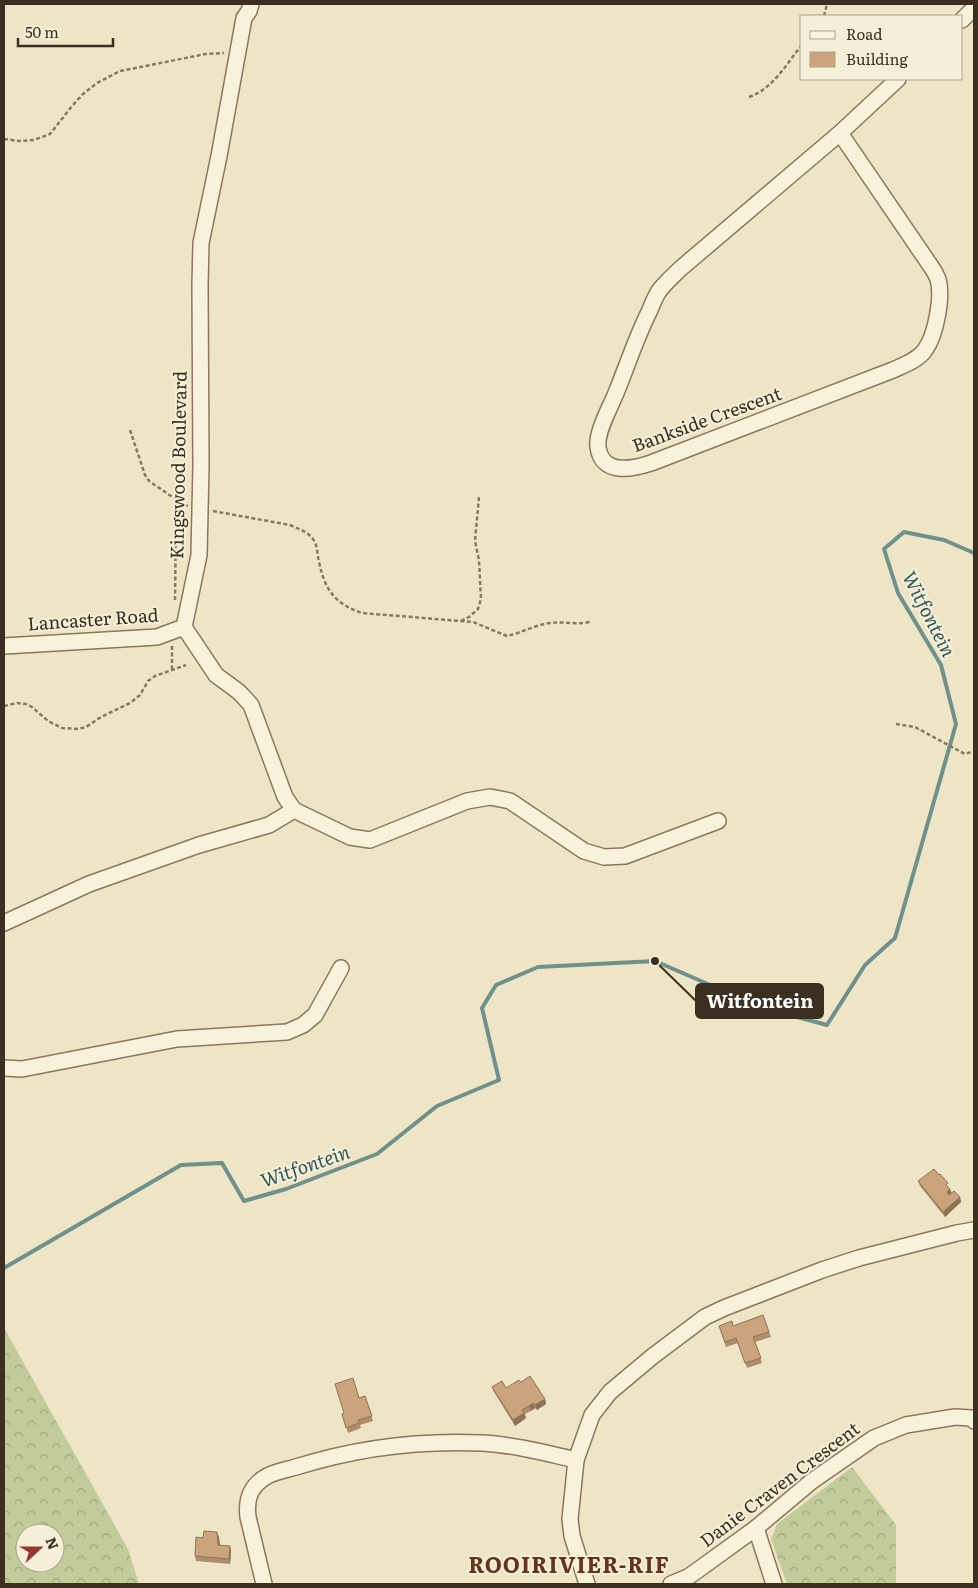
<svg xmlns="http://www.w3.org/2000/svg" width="978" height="1588" font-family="Literata,serif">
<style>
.forest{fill:url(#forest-crowns);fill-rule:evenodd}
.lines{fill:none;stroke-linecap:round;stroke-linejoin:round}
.stream{stroke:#6f908b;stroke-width:4}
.minor-casing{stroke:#89785d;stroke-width:18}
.path{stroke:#89785d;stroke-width:2.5;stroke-dasharray:4 2.5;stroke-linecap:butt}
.minor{stroke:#f8f2da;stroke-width:15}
.wall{fill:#af8d6c}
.shaded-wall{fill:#8e7358}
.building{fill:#cba47e;stroke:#8e7358}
.labels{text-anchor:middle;stroke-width:4;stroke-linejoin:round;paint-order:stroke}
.street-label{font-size:18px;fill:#3a2f20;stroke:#f5efd7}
.water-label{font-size:19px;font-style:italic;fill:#305859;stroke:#f5efd7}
.district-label{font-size:22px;font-weight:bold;letter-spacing:1px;fill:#653420;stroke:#f5efd7}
.leader{fill:none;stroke:#3a2f20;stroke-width:2}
.callout-dot{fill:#3a2f20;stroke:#f5efd7;stroke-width:2}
.callout{fill:#3a2f20;stroke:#3a2f20;stroke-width:2}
.callout-label{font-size:19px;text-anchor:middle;font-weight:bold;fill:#fff}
</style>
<defs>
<pattern id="forest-crowns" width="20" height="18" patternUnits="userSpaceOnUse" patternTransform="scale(1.25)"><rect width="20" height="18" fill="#c2cc9b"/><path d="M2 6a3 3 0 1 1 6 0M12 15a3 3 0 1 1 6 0" fill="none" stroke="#9fa67e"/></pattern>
</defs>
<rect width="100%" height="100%" fill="#eee5c7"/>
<!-- forest -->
<g class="forest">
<path d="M4 1328 128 1549 139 1584H4ZM25 1533H55V1563H25Z"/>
<polygon points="852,1467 896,1525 896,1584 787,1584 771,1539 777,1524"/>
</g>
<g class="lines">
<!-- stream -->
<polyline class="stream" points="4,1268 181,1165 222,1163 244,1201 286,1189 377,1154 437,1106 499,1080 482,1008 496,985 538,967 655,961 763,1008 827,1025 865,965 895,938 956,724 941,665 898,593 884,549 904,532 944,540 974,553"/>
<!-- minor casing -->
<g class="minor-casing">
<g id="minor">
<polyline points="251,4 249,11 244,18 219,156 201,243 200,285 201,466 199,555 184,627 216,675 239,692 251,705 285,797 294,810 350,837 370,840 467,801 490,797 510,801 584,851 604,857 625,856 718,821"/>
<polyline points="962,20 974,8"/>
<path d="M840 133 930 265C933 269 936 274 938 279 943 296 936 335 925 350 918 360 904 365 893 370L651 463C633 469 602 476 598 447 596 432 610 408 616 393 627 366 636 338 649 312 652 305 655 297 659 291 665 283 673 276 680 269L840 133 898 79"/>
<polyline points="4,646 157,637 184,627"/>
<polyline points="4,923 89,884 199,845 269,825 294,810"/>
<polyline points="4,1068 22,1069 177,1039 287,1032 303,1025 315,1015 341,968"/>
<polyline points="756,1528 774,1584"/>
<path d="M264 1584 248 1517C246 1501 249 1488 264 1478 272 1472 286 1470 296 1467 356 1448 419 1440 483 1443 515 1445 545 1453 576 1460"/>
<polyline points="587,1584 572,1536 570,1519 576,1460 592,1415 610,1392 653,1356 705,1317 724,1308 822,1270 859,1258 957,1233 974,1230"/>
<polyline points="671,1584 688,1577 698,1570 756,1528 812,1481 874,1438 906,1425 955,1417 971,1418 974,1421"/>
</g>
</g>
<!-- path -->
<g class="path">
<polyline points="824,16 827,4"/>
<path d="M749 97C774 88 786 64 802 45"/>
<polyline points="4,139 19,141 34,140 50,134 72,106 83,94 97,83 120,71 206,54 224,53"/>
<polyline points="130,430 145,475 149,481 184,505 188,506"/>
<path d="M213 511 290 525C299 529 308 532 313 539 318 546 317 554 319 562 325 590 335 604 362 613L473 622 507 636C521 633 535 625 550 623 563 621 576 625 590 622"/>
<polyline points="175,600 176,514 179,501"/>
<polyline points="461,621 469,617 478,609 481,599 479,560 475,541 479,497"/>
<polyline points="172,646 172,669"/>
<polyline points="4,706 17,703 26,704 32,707 48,721 62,728 78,729 86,727 101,717 130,703 140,695 148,681 155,676 186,665"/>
<polyline points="896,724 915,727 965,754 974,751"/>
</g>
<!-- minor -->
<use href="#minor" class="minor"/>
</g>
<!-- wall -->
<g class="wall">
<polygon points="918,1181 950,1189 951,1193 960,1197 961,1202 945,1217 920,1186"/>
<polygon points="763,1315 771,1337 755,1342 762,1363 747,1368 738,1343 726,1347 719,1326 733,1326"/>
<polygon points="521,1382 545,1399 546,1404 537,1410 535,1408 531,1411 525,1414 526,1418 515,1426 494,1392 492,1387 506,1388"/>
<polygon points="365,1396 373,1421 360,1425 361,1428 348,1433 342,1414 344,1413 359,1398"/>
<polygon points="219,1537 220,1545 231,1551 230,1564 196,1561 195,1556 203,1538"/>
</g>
<!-- shaded-wall -->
<g class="shaded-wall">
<polygon points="950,1189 952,1194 949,1197 947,1192"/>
<polygon points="960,1197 961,1202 945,1217 943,1212"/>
<polygon points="545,1399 546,1404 537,1410 535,1405"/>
<polygon points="533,1403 535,1408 531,1411 529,1406"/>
<polygon points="524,1413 526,1418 515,1426 513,1420"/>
<polygon points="217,1532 219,1537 220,1550 218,1545"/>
<polygon points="230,1546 231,1551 230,1564 229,1559"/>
</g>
<!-- building -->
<g class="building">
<polygon points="934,1169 939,1175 940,1174 948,1183 946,1185 950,1189 947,1192 949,1195 954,1191 960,1197 943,1212 918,1181"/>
<polygon points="763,1315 769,1332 753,1337 761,1358 745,1363 736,1338 725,1342 719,1326 732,1321 733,1326"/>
<polygon points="530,1376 545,1399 535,1405 533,1403 529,1406 522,1410 524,1413 513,1420 492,1387 502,1381 506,1388 519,1380 521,1382"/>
<polygon points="353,1378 359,1398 365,1396 372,1416 358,1420 359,1423 346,1428 342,1414 344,1413 335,1384"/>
<polygon points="204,1531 217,1532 218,1545 230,1546 229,1559 195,1556 196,1537 203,1538"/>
</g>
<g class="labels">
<!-- street labels -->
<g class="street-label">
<text transform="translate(707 420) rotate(-20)" y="6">Bankside Crescent</text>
<text transform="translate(179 465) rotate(-89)" y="6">Kingswood Boulevard</text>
<text transform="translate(93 620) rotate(-4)" y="6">Lancaster Road</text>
<text transform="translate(780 1485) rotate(-37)" y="6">Danie Craven Crescent</text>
</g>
<!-- water labels -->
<g class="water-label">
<text transform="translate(929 614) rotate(63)" y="7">Witfontein</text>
<text transform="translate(305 1166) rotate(-19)" y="7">Witfontein</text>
</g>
<!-- district labels -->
<g class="district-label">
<text x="569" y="1573">ROOIRIVIER-RIF</text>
</g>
</g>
<!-- callouts -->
<path class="leader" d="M655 961L696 1001"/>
<circle class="callout-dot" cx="655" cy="961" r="5"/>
<rect class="callout" x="696" y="984" width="127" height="34" rx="5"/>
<g class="callout-label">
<text x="760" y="1008">Witfontein</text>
</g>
<!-- border -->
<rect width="978" height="1588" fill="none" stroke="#3a2f20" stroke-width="10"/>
<!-- legend -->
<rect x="800" y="15" width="162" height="65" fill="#f5efd7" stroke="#aaa28e"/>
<rect x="810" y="31" width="25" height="8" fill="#f8f2da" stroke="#aaa28e"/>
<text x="846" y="40" font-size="15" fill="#3a2f20">Road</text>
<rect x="810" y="52" width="25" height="15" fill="#cba47e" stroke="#aaa28e"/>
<text x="846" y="65" font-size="15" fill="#3a2f20">Building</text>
<!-- north arrow -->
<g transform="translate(40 1548) rotate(69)"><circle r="24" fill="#f5efd7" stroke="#aaa28e"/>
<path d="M0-4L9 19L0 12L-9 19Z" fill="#97362e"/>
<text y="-8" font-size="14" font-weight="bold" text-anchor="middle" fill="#3a2f20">N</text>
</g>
<!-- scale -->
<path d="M18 38v8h95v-8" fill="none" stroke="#3a2f20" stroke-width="2.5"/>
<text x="25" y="38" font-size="15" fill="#3a2f20" stroke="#f5efd7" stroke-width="4" paint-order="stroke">50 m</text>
</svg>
